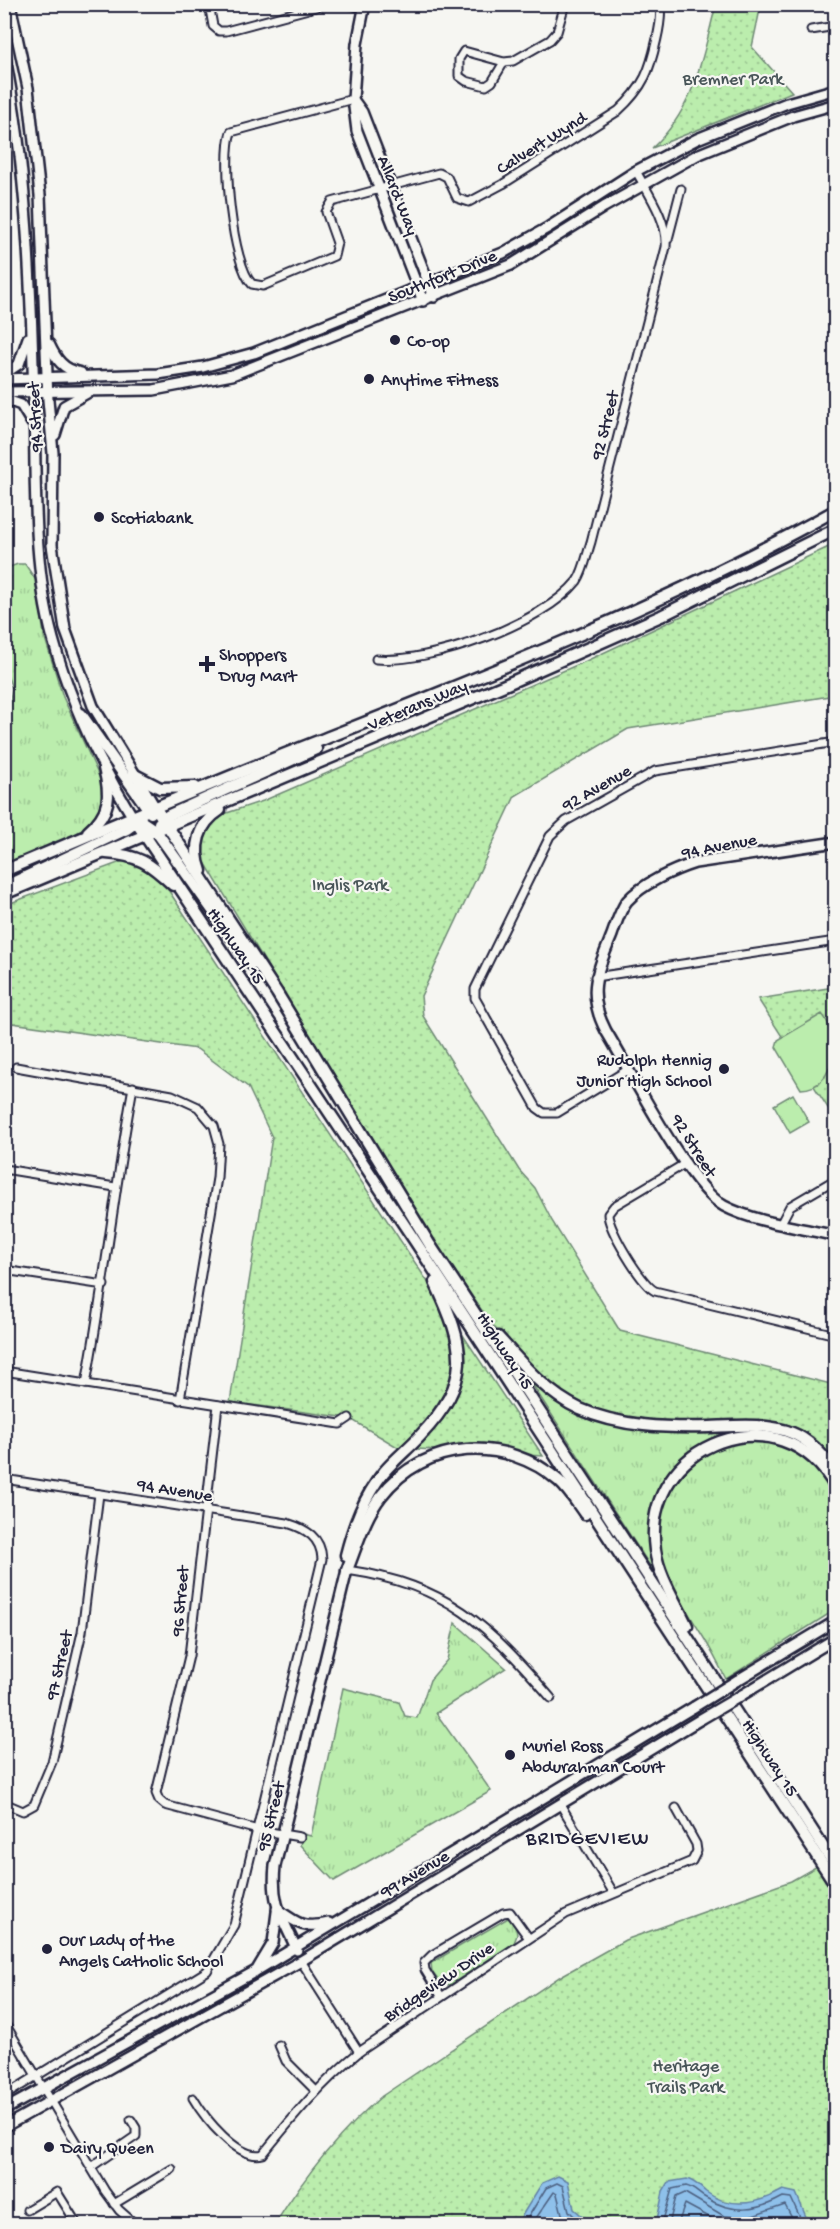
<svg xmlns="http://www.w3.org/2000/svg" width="840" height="2229" font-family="'Gochi Hand',sans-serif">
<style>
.grass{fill:url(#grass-tufts);stroke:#6e8874;stroke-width:1.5}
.park{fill:url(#park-dots);stroke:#6e8874;stroke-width:1.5}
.garden{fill:#bbedad;stroke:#6e8874;stroke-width:1.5}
.water{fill:#8ec0ea;stroke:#6381a4;stroke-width:1.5}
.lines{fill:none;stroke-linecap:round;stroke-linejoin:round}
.shore{stroke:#4d6181;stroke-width:1.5}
.street-casing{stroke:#22223b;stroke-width:11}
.secondary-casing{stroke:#22223b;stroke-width:14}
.primary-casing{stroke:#22223b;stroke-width:15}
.street{stroke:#f6f6f2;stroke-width:7}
.secondary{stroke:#f6f6f2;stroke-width:9}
.primary{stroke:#f6f6f2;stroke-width:10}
.secondary-bridge-casing{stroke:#22223b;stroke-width:14;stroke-linecap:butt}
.secondary-bridge{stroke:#f6f6f2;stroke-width:9}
.poi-dot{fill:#22223b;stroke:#f6f6f2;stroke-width:2}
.labels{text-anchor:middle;stroke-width:4.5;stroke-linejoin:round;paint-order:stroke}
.park-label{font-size:18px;fill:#485558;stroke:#f6f6f2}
.street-label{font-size:18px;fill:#22223b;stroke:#f6f6f2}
.poi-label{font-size:18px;fill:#22223b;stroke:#f6f6f2;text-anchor:start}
.neighbourhood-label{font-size:20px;letter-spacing:1.5px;fill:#22223b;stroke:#f6f6f2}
</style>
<defs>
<pattern id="grass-tufts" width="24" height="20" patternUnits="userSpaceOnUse" patternTransform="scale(1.5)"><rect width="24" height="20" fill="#bbedad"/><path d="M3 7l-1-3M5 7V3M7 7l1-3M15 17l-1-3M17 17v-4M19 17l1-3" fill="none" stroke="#a0cb96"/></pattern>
<pattern id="park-dots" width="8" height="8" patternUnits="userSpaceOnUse" patternTransform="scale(1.5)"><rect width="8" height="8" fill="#bbedad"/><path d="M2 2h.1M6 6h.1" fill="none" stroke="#a0cb96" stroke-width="1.8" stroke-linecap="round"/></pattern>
</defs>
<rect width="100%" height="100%" fill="#f6f6f2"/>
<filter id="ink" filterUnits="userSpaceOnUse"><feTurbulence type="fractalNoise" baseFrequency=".0167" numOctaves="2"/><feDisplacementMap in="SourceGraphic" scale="12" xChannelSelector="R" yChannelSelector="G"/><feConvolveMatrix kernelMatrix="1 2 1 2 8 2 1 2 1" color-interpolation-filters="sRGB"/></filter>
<g filter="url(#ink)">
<!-- grass -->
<g class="grass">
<path d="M18 564H25L37 582 44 635 63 697 103 785C107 836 42 848 5 864L4 742 12 688 5 670 4 599 7 597 5 591 4 569Z"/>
<polygon points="522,1369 596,1417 719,1430 718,1437 662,1485 655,1502 654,1572"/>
<path d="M753 1438 776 1441 806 1455 826 1479 835 1497V1610L726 1679C718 1664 711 1649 702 1635 671 1585 634 1530 682 1476 702 1453 724 1442 753 1438Z"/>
<polygon points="455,1623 506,1668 436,1713 491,1791 334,1881 300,1845 303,1834 311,1836 343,1688 399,1702 405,1716 417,1718 430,1680 447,1660"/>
<polygon points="508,1918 515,1922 517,1935 514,1943 450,1985 441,1984 432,1972 431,1963"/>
</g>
<!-- park -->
<g class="park">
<path d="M716 5H761L752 47 792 92 652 148C695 109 702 58 716 5Z"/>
<polygon points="835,544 835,695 628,729 515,796 421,996 423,1016 519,1170 535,1188 552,1221 620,1331 835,1385 835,1464 822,1448 765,1426 624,1419 577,1404 525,1365 487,1318 433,1239 201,856 203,833 218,816 263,801 586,661"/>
<polygon points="126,860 149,868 165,885 543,1456 399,1448 349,1418 230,1402 272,1137 248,1087 197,1049 5,1022 5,905"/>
<polygon points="835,987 835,1119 758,999"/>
<path d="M835 1856V2224H275C304 2177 339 2132 382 2096L561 1976 625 1940 791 1881Z"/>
</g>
<!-- garden -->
<g class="garden">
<path d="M822 1014C840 1034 837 1089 801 1089L776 1047 778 1040Z"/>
<polygon points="793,1094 809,1122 790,1133 774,1105"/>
</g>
<!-- water -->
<g class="water">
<polygon points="558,2176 568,2181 574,2209 592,2224 504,2224 518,2222 542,2183"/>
<path d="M687 2179C696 2182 699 2186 706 2192 731 2210 758 2204 783 2190L796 2193 809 2224H656L663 2192 669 2182Z"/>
</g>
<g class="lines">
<!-- shore -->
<g class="shore">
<polyline points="524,2224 546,2188 557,2183 563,2186 569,2211 582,2224"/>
<polyline points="532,2224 554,2192 557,2194 562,2214 571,2224"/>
<path d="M662 2224 672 2189 686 2186C695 2188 698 2194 706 2198 733 2214 756 2212 783 2197L791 2198 803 2224"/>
<polyline points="669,2224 676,2197 685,2193 724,2216 747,2218 785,2205 795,2224"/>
<polyline points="678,2224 685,2204 722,2224"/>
</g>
<!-- street casing -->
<g class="street-casing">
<g id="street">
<polyline points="209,4 213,26 219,31 226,31 327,4"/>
<polyline points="348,4 364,9"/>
<polyline points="811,30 836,26"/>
<polyline points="504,62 492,82 486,86 466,81 459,76 459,59 464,51 504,62 513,61 550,40 557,32 565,4"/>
<path d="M353 99 231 132C222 158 232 264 252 284L263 286 334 256 337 243 326 212 332 202 439 173 447 177 457 198 469 202 503 184 618 111C629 101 638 91 645 77 651 65 665 16 659 4"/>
<polyline points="668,239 681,189"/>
<path d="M376 659C430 664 543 624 577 581 584 571 587 554 591 542L666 247C668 221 648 193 636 171"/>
<polyline points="595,977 836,941"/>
<polyline points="16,1067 172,1095 198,1107 214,1126 219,1144 217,1178 180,1400"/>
<polyline points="629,1069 557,1113 544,1113 537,1108 475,998 475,989 550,836 566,821 655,771 836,742"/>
<path d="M686 1163 614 1206 608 1214C608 1229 642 1285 655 1291L836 1335"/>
<polyline points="4,1169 115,1187"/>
<polyline points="781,1223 790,1206 836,1179"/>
<polyline points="4,1270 104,1285"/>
<polyline points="4,1371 340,1424 349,1418"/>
<path d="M86 1384C104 1286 115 1186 133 1087"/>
<polyline points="218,1405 189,1656 156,1793 159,1800 165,1805 258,1830 300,1837"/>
<path d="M4 1479 287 1523C306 1529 321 1537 322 1559L234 1925 207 1971 4 2096"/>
<path d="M347 1570C448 1585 487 1624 551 1698"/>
<polyline points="4,1803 23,1811 34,1805 52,1762 82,1632 99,1494"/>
<polyline points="560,1804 613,1892"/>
<polyline points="301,1961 359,2052"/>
<polyline points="441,1996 425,1970 424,1963 432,1955 503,1913 510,1912 528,1937"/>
<polyline points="4,2022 105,2191 119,2210 135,2224"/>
<polyline points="279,2045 286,2061 316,2091"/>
<path d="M193 2098C204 2117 238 2161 263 2154 293 2117 322 2082 359 2052L566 1914 692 1861 697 1851 696 1844 676 1808"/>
<polyline points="91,2167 136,2136 136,2128 131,2120"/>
<polyline points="114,2204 172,2169"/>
<polyline points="27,2210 57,2192 77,2224"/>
</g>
</g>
<!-- secondary casing -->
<g class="secondary-casing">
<g id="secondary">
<polyline points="10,4 28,88 40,195 48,400 53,453 52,545 65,629 93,706 155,807"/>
<polyline points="365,4 357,44 353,99 357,131 423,301"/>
<path d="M4 53C27 166 31 284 34 400 36 479 32 562 53 639 70 701 98 761 132 816"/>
<polyline points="354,101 362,112 434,297"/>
<path d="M49 344C56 359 63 370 81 373"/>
<polyline points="4,374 19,364 28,338"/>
<polyline points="4,379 158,374 203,367 254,353 503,253 549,227 636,171 697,139 787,103 836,89"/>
<polyline points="4,392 154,390 232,375 511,265 604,207 697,155 793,116 836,104"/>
<polyline points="4,399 21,405 32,423"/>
<polyline points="55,435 64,406 87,393"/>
<path d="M836 842 695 863C673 870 642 884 627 901 620 910 616 924 612 935 597 972 586 993 606 1031 630 1070 689 1187 724 1206 754 1222 802 1228 836 1236"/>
<polyline points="736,1681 836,1621"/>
<polyline points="742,1695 836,1638"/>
<path d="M277 1909C298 1924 303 1929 329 1923"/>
<path d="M297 1950C282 1917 271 1904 275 1866L347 1570"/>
<polyline points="258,1968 273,1943 277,1912"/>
<polyline points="4,2110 256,1971 694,1707"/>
<polyline points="4,2127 301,1961 701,1719"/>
</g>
</g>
<!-- primary casing -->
<g class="primary-casing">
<g id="primary">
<polyline points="81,714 151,813"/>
<polyline points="133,774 160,788 195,787"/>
<polyline points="155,807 277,993 430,1245 625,1541 836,1867"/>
<polyline points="132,816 417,1244 836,1885"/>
<polyline points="135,817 156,831 251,964"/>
<polyline points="159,823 169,815 316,749"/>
<path d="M88 832C111 812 111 795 104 768"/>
<path d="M106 853C138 855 150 863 173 885"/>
<path d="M4 871C108 827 211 783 316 742 493 672 669 603 836 510"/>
<path d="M201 871C192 847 198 824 220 810"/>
<polyline points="8,885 127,829 141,819"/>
<polyline points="4,894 507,684 661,616 836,529"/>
<path d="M498 1337C522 1364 546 1393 580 1409 620 1427 667 1428 710 1427 736 1426 767 1423 792 1433 810 1440 824 1456 836 1472"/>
<path d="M346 1555C354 1524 364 1497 384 1472 395 1459 408 1449 420 1436 473 1380 466 1348 435 1282"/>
<path d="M347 1570C357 1545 364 1518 381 1496 425 1439 506 1435 559 1481 569 1490 577 1503 585 1514"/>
<path d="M687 1626C676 1602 659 1577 655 1550 640 1443 783 1389 836 1488"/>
</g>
</g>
<!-- street -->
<use href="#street" class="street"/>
<!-- secondary -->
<use href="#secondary" class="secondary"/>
<!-- primary -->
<use href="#primary" class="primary"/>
<!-- secondary-bridge casing -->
<g class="secondary-bridge-casing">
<g id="secondary-bridge">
<polyline points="694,1707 736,1681"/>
<polyline points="701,1719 742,1695"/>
</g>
</g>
<!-- secondary-bridge -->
<use href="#secondary-bridge" class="secondary-bridge"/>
</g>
</g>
<!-- markers -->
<g class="poi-dot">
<circle cx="395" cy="340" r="6"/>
<circle cx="369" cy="379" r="6"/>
<circle cx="99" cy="517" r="6"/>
<path d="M204 655h6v6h6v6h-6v6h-6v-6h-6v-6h6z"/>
<circle cx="724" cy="1069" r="6"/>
<circle cx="510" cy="1755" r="6"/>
<circle cx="47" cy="1949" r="6"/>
<circle cx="49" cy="2147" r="6"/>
</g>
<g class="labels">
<!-- park labels -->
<g class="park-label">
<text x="733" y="84">Bremner Park</text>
<text x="350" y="890">Inglis Park</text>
<text x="686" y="2071">Heritage<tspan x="686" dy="21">Trails Park</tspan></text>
</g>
<!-- street labels -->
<g class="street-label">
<text transform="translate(541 142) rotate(-32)" y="6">Calvert Wynd</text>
<text transform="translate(399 195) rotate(68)" y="6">Allard Way</text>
<text transform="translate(442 275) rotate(-22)" y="6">Southfort Drive</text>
<text transform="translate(34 417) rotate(-93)" y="6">94 Street</text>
<text transform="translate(604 425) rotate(-76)" y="6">92 Street</text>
<text transform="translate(417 704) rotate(-23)" y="6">Veterans Way</text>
<text transform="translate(596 787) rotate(-30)" y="6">92 Avenue</text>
<text transform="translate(719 845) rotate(-11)" y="6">94 Avenue</text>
<text transform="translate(237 945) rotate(56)" y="6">Highway 15</text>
<text transform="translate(695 1145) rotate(58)" y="6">92 Street</text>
<text transform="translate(506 1350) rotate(57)" y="6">Highway 15</text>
<text transform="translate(175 1489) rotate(9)" y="6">94 Avenue</text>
<text transform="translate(179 1601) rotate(-85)" y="6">96 Street</text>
<text transform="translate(58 1665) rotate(-77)" y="6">97 Street</text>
<text transform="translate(771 1757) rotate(57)" y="6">Highway 15</text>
<text transform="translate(270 1816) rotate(-76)" y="6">95 Street</text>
<text transform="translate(414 1873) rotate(-31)" y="6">99 Avenue</text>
<text transform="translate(438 1981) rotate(-34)" y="6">Bridgeview Drive</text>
</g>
<!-- poi labels -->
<g class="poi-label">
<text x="407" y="346">Co-op</text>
<text x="381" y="385">Anytime Fitness</text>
<text x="111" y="523">Scotiabank</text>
<text x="219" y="660">Shoppers<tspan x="219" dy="21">Drug Mart</tspan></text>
<text x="712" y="1065" text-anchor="end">Rudolph Hennig<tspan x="712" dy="21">Junior High School</tspan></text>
<text x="522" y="1751">Muriel Ross<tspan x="522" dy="21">Abdurahman Court</tspan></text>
<text x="59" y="1945">Our Lady of the<tspan x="59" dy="21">Angels Catholic School</tspan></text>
<text x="61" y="2153">Dairy Queen</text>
</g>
<!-- neighbourhood labels -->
<g class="neighbourhood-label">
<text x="588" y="1844">BRIDGEVIEW</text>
</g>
</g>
<!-- margin -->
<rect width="840" height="2229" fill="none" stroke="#f6f6f2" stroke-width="24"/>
<rect x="12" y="12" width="816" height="2205" fill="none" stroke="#22223b" stroke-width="2" filter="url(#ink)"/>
</svg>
